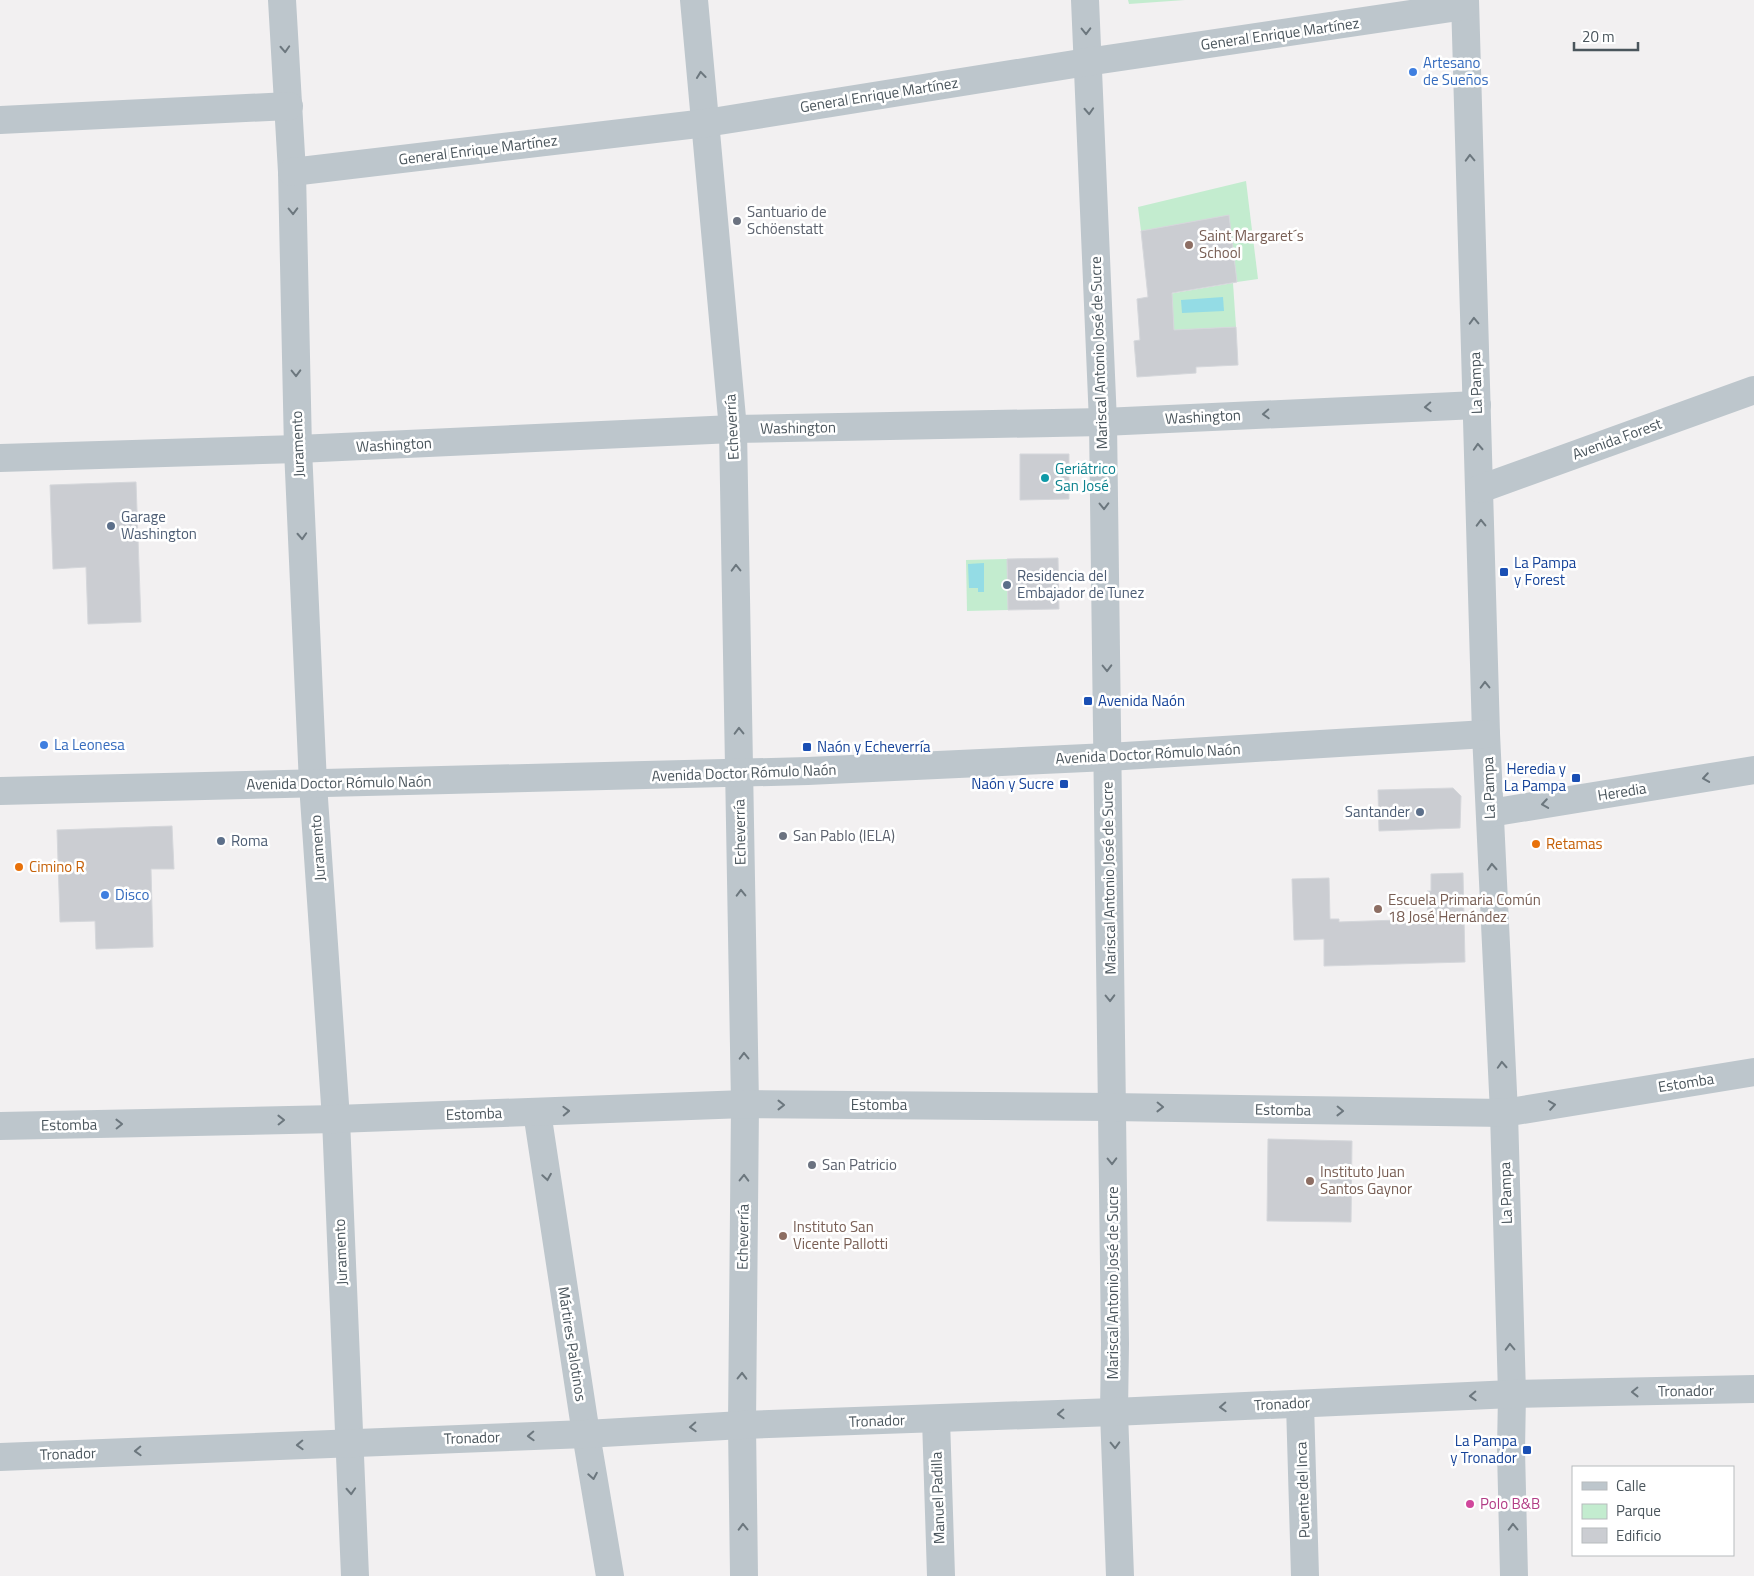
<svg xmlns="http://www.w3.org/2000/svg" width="1754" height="1576" font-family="'Titillium Web',sans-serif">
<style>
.green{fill:#c3eccf}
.water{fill:#94dce5}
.building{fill:#cbcdd2;stroke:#d5d7db}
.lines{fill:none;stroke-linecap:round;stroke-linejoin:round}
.minor{stroke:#bdc6cc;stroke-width:28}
.oneway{stroke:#6c777e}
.shop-dot{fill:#3f7fe0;stroke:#fff;stroke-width:2}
.worship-dot{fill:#6b7280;stroke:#fff;stroke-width:2}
.education-dot{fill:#8d6e63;stroke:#fff;stroke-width:2}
.culture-dot{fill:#0f9aa8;stroke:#fff;stroke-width:2}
.service-dot{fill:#5c6f8a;stroke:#fff;stroke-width:2}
.transit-dot{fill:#1a4fb4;stroke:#fff;stroke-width:2}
.food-dot{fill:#e8710a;stroke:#fff;stroke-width:2}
.hotel-dot{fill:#d1479c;stroke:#fff;stroke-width:2}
.labels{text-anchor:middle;stroke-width:5;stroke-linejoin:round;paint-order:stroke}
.street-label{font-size:15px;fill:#4a555c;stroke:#fff}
.shop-label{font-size:15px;fill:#366cbe;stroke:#fff;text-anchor:start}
.worship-label{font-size:15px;fill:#5b616d;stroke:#fff;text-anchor:start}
.education-label{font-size:15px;fill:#785e54;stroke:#fff;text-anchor:start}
.culture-label{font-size:15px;fill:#0d838f;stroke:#fff;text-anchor:start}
.service-label{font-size:15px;fill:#4e5e75;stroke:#fff;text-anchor:start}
.transit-label{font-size:15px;fill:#164399;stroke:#fff;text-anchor:start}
.food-label{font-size:15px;fill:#c56008;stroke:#fff;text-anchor:start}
.hotel-label{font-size:15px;fill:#b23c85;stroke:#fff;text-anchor:start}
</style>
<rect width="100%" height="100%" fill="#f2f0f1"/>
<!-- green -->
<g class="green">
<polygon points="1128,0 1185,0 1129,4"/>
<polygon points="1246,181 1258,279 1237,282 1229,215 1141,231 1138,207"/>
<polygon points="1233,283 1236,327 1174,330 1169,294"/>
<polygon points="1007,559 1008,610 967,611 966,560"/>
</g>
<!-- water -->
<g class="water">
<polygon points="1223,297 1224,311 1182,313 1181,300"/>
<polygon points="984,563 984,592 978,592 978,588 969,588 968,564"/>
</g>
<!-- building -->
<g class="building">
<polygon points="1229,215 1237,282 1172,293 1174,330 1236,327 1238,365 1196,367 1196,373 1137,377 1134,341 1140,340 1137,299 1148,297 1141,231"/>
<polygon points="1020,454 1069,454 1069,499 1020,500"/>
<polygon points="136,482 141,622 88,624 86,567 53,569 50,485"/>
<polygon points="1058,558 1059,609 1008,610 1007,559"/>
<polygon points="1453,788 1461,796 1460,828 1379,831 1378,790"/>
<polygon points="172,826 174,869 151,869 153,947 96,949 95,921 60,922 57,830"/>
<polygon points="1463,873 1465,962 1324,966 1324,939 1294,940 1292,879 1329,878 1330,919 1339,919 1339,922 1428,919 1427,891 1431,891 1431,874"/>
<polygon points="1268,1139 1352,1141 1351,1222 1267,1221"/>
</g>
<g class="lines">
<!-- minor -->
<g class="minor">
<polyline points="282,0 292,172 298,449 313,784 336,1119 355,1576"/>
<polyline points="694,0 733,429 745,1104 742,1425 744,1576"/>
<polyline points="1085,0 1103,422 1115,1344 1114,1412 1120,1576"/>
<polyline points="1465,0 1486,734 1504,1113 1512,1394 1511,1450 1514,1576"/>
<polyline points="0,120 289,106"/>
<polyline points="292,172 706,123 1087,62 1465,6"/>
<polyline points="0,458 298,449 733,429 1103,422 1477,405"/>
<polyline points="1480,489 1754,390"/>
<polyline points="0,791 808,771 1108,757 1486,734"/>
<polyline points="1490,813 1754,770"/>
<polyline points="537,1112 586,1434 610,1576"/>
<polyline points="0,1126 336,1119 745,1104 1111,1107 1504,1113 1754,1072"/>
<polyline points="1300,1404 1305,1576"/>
<polyline points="936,1419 941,1576"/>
<polyline points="0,1457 586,1434 742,1425 1114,1412 1512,1394 1754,1389"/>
</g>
</g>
<!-- one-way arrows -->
<defs><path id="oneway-chevron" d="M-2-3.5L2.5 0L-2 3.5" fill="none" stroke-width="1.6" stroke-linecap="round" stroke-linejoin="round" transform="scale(1.25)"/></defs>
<g class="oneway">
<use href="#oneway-chevron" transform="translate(1086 31) rotate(89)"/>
<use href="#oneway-chevron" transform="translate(285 49) rotate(87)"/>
<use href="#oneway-chevron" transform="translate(701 75) rotate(-96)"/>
<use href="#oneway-chevron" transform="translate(1089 111) rotate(87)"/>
<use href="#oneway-chevron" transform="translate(1470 158) rotate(-92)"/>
<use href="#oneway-chevron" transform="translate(293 211) rotate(89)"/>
<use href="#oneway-chevron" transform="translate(1474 321) rotate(-92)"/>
<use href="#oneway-chevron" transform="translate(296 373) rotate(89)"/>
<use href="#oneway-chevron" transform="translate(1428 407) rotate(177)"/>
<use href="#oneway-chevron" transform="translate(1266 414) rotate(177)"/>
<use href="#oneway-chevron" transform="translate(1478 447) rotate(-93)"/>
<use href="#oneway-chevron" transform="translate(1104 506) rotate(89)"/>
<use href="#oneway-chevron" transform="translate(1481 523) rotate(-91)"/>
<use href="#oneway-chevron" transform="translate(302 536) rotate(87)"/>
<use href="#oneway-chevron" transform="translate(736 568) rotate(-91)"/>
<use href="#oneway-chevron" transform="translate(1107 668) rotate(89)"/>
<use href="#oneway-chevron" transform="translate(1485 685) rotate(-91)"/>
<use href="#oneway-chevron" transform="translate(739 731) rotate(-91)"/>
<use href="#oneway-chevron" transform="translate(1706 778) rotate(171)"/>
<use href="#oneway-chevron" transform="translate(1545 804) rotate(171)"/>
<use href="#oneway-chevron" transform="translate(1492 867) rotate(-93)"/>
<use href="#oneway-chevron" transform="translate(741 893) rotate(-91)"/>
<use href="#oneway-chevron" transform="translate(1110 998) rotate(89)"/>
<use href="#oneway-chevron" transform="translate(744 1056) rotate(-91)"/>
<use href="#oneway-chevron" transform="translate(1502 1065) rotate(-93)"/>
<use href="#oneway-chevron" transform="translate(781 1105)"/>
<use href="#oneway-chevron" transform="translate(1552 1105) rotate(-9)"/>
<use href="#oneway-chevron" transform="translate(1160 1107) rotate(1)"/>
<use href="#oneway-chevron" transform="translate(566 1111) rotate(-2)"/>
<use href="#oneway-chevron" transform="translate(1340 1111) rotate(1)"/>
<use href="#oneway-chevron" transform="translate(281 1120) rotate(-1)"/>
<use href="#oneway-chevron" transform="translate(119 1124) rotate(-1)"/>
<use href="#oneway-chevron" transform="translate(1112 1161) rotate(89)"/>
<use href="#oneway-chevron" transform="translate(547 1177) rotate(81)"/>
<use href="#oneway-chevron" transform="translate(744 1178) rotate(-89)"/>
<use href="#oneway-chevron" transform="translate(1510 1347) rotate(-92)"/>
<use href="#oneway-chevron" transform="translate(742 1376) rotate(-89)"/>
<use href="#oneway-chevron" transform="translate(1635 1392) rotate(179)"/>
<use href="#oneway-chevron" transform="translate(1473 1396) rotate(178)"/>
<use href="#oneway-chevron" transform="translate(1223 1407) rotate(177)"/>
<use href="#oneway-chevron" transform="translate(1061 1414) rotate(178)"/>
<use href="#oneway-chevron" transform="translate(693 1427) rotate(177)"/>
<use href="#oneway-chevron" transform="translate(531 1436) rotate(178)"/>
<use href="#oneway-chevron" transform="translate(300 1445) rotate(178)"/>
<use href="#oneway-chevron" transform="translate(1115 1445) rotate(88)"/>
<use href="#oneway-chevron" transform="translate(138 1451) rotate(178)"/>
<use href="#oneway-chevron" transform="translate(593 1476) rotate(80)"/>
<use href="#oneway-chevron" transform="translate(351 1491) rotate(87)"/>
<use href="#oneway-chevron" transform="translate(743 1527) rotate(-91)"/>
<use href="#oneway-chevron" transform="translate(1513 1527) rotate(-91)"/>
</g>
<!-- markers -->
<g class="shop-dot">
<circle cx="1413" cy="72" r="5"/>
<circle cx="44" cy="745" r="5"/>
<circle cx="105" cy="895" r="5"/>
</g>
<g class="worship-dot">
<circle cx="737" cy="221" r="5"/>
<circle cx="783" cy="836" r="5"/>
<circle cx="812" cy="1165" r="5"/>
</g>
<g class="education-dot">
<circle cx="1189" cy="245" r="5"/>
<circle cx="1378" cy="909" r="5"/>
<circle cx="1310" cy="1181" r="5"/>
<circle cx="783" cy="1236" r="5"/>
</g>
<circle class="culture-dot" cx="1045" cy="478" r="5"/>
<g class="service-dot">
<circle cx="111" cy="526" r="5"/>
<circle cx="1007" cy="585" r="5"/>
<circle cx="1420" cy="812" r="5"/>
<circle cx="221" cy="841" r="5"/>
</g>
<g class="transit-dot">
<rect x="1499" y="567" width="10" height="10" rx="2.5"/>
<rect x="1083" y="696" width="10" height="10" rx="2.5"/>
<rect x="802" y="742" width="10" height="10" rx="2.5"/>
<rect x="1571" y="773" width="10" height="10" rx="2.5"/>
<rect x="1059" y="779" width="10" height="10" rx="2.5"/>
<rect x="1522" y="1445" width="10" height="10" rx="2.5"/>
</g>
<g class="food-dot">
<circle cx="1536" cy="844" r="5"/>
<circle cx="19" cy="867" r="5"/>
</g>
<circle class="hotel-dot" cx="1470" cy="1504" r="5"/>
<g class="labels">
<!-- street labels -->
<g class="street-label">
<text transform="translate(1280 34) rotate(-8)" y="5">General Enrique Martínez</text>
<text transform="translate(879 95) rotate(-9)" y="5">General Enrique Martínez</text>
<text transform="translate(478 150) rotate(-7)" y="5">General Enrique Martínez</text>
<text transform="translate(1099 353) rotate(-92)" y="5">Mariscal Antonio José de Sucre</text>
<text transform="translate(1476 383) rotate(-92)" y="5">La Pampa</text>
<text transform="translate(1203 417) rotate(-3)" y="5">Washington</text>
<text transform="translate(732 427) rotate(-93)" y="5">Echeverría</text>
<text transform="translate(798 428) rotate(-1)" y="5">Washington</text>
<text transform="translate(1617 439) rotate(-20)" y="5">Avenida Forest</text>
<text transform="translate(298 444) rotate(-92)" y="5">Juramento</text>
<text transform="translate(394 445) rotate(-3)" y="5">Washington</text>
<text transform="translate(1148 754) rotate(-3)" y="5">Avenida Doctor Rómulo Naón</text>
<text transform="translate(744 773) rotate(-2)" y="5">Avenida Doctor Rómulo Naón</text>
<text transform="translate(339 783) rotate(-1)" y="5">Avenida Doctor Rómulo Naón</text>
<text transform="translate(1489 788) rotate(-92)" y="5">La Pampa</text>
<text transform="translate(1622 792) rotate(-9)" y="5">Heredia</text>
<text transform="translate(740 832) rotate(-91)" y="5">Echeverría</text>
<text transform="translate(318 848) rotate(-94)" y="5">Juramento</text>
<text transform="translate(1109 878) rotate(-91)" y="5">Mariscal Antonio José de Sucre</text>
<text transform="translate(1686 1083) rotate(-9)" y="5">Estomba</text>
<text x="879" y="1110">Estomba</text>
<text transform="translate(1283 1110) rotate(1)" y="5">Estomba</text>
<text transform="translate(474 1114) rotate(-2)" y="5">Estomba</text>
<text transform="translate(69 1125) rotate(-1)" y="5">Estomba</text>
<text transform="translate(1506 1193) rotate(-92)" y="5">La Pampa</text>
<text transform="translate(743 1237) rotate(-89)" y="5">Echeverría</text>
<text transform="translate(341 1252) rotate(-92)" y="5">Juramento</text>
<text transform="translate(1113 1283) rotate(-90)" y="5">Mariscal Antonio José de Sucre</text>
<text transform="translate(572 1344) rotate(81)" y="5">Mártires Palotinos</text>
<text transform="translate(1686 1391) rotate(-1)" y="5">Tronador</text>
<text transform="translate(1282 1404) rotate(-3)" y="5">Tronador</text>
<text transform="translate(877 1421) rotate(-2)" y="5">Tronador</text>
<text transform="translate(472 1438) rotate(-2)" y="5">Tronador</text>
<text transform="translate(68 1454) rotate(-2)" y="5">Tronador</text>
<text transform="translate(1303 1490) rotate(-92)" y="5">Puente del Inca</text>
<text transform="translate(938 1498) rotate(-92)" y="5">Manuel Padilla</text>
</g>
<!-- shop labels -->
<g class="shop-label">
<text x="1423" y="68">Artesano<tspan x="1423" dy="17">de Sueños</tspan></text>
<text x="54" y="750">La Leonesa</text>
<text x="115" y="900">Disco</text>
</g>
<!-- worship labels -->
<g class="worship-label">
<text x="747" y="217">Santuario de<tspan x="747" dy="17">Schöenstatt</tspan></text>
<text x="793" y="841">San Pablo (IELA)</text>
<text x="822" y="1170">San Patricio</text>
</g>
<!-- education labels -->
<g class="education-label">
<text x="1199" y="241">Saint Margaret´s<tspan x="1199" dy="17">School</tspan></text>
<text x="1388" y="905">Escuela Primaria Común<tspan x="1388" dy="17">18 José Hernández</tspan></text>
<text x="1320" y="1177">Instituto Juan<tspan x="1320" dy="17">Santos Gaynor</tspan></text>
<text x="793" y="1232">Instituto San<tspan x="793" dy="17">Vicente Pallotti</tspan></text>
</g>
<!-- culture labels -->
<g class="culture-label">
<text x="1055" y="474">Geriátrico<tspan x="1055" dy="17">San José</tspan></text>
</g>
<!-- service labels -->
<g class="service-label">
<text x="121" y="522">Garage<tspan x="121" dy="17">Washington</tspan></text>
<text x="1017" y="581">Residencia del<tspan x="1017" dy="17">Embajador de Tunez</tspan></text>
<text x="1410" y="817" text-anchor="end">Santander</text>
<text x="231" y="846">Roma</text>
</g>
<!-- transit labels -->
<g class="transit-label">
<text x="1514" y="568">La Pampa<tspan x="1514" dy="17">y Forest</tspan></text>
<text x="1098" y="706">Avenida Naón</text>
<text x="817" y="752">Naón y Echeverría</text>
<text x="1566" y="774" text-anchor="end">Heredia y<tspan x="1566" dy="17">La Pampa</tspan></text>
<text x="1054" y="789" text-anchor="end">Naón y Sucre</text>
<text x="1517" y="1446" text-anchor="end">La Pampa<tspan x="1517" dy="17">y Tronador</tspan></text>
</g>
<!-- food labels -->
<g class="food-label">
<text x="1546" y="849">Retamas</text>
<text x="29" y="872">Cimino R</text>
</g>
<!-- hotel labels -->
<g class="hotel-label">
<text x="1480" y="1509">Polo B&amp;B</text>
</g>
</g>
<!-- legend -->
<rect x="1572" y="1466" width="162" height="90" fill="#ffffff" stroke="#b7bbbe"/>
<rect x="1582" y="1482" width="25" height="8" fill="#bdc6cc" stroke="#b7bbbe"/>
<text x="1616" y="1491" font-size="15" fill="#4a555c">Calle</text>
<rect x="1582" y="1504" width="25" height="15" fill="#c3eccf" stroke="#b7bbbe"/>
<text x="1616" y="1516" font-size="15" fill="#4a555c">Parque</text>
<rect x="1582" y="1528" width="25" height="15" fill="#cbcdd2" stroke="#b7bbbe"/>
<text x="1616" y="1541" font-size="15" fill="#4a555c">Edificio</text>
<!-- scale -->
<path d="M1574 42v8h64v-8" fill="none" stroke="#4a555c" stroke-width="2.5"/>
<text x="1582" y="42" font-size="15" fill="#4a555c" stroke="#ffffff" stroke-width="4" paint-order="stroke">20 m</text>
</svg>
